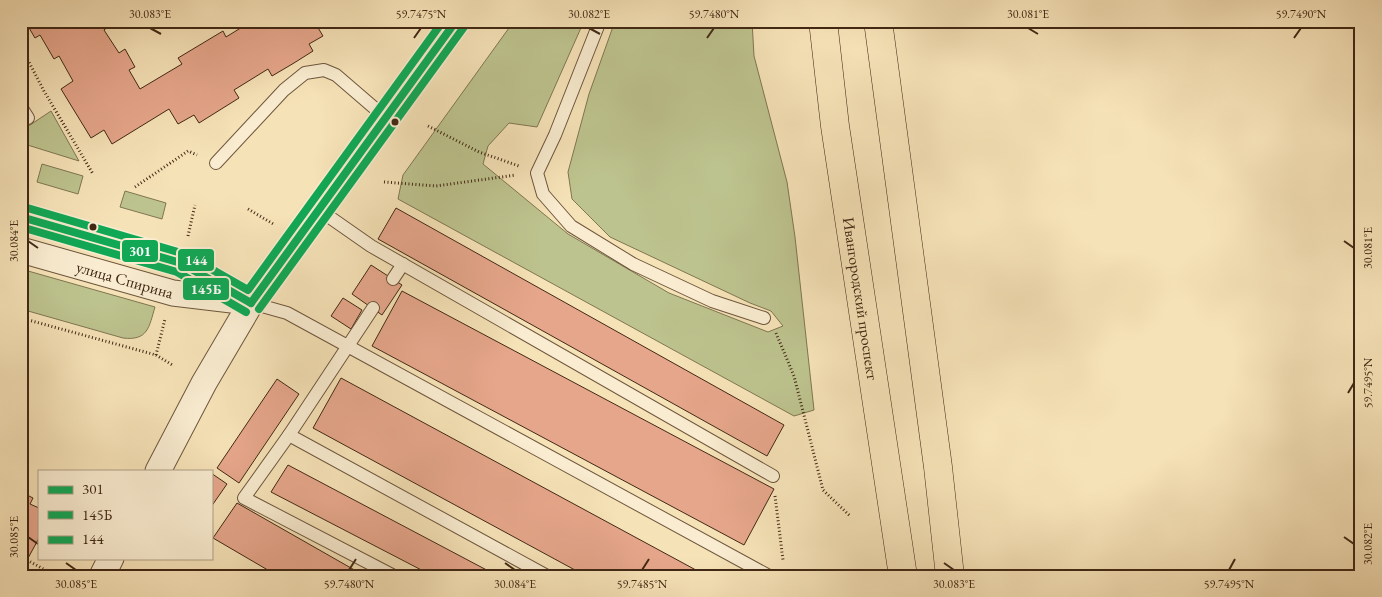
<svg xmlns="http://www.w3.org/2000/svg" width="1382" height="597" font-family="'EB Garamond',serif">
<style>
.green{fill:#bdc38e;stroke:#7f7651}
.building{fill:#e6a68b;stroke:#412814}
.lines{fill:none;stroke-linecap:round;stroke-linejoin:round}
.service-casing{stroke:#6e563d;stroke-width:14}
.minor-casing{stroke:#6e563d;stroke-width:27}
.trunk-casing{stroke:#412814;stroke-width:29}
.path{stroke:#412814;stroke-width:3;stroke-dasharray:1 2.5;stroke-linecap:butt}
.service{stroke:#f9ecd0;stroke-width:12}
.minor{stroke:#f9ecd0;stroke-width:25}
.trunk{stroke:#f6e2b7;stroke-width:28}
.bus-1-casing{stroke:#f9ecd0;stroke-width:11}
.bus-2-casing{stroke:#f9ecd0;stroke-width:11}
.bus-3-casing{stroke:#f9ecd0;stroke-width:11}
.bus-1{stroke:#10a855;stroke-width:8}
.bus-2{stroke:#10a855;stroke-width:8}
.bus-3{stroke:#10a855;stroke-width:8}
.ticks{fill:none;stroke:#412814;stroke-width:2}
.bus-dot{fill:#412814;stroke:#f9ecd0;stroke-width:2}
.labels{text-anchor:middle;stroke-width:4;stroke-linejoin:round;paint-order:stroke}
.street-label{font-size:16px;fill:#412814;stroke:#f9ecd0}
.line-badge{stroke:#f9ecd0;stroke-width:2}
.badge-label{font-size:14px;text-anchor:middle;font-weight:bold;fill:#fff}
.neatline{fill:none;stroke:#412814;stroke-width:2}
.ticks-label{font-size:12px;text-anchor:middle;fill:#412814}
</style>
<rect width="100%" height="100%" fill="#f6e2b7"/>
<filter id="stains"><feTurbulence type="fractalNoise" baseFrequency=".004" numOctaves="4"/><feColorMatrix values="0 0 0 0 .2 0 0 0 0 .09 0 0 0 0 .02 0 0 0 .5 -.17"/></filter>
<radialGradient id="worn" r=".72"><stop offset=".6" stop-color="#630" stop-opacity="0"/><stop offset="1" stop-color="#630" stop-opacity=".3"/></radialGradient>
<!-- green -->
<g class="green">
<polygon points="514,21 584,21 537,127 509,123 488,146 483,164 568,234 669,293 768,332 783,326 771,311 750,303 610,237 572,199 568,172 589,94 615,21 752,21 754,56 787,182 795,237 814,410 794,416 398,199 403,175"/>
<polygon points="51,111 79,161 21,143 21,131"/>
<polygon points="42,164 83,176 78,194 37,182"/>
<polygon points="125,191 166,203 162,219 120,207"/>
<path d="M21 269 155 307C149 327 148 341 123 338L21 309Z"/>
</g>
<!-- building -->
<g class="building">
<polygon points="25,21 106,21 109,26 104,30 119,53 125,49 135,67 129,70 140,89 182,64 178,58 223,31 226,37 252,21 314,21 323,36 309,44 313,51 294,63 272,76 268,69 234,90 239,98 199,123 194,115 178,124 169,109 112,144 104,130 91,138 61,89 73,81 59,56 54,59 40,35 35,38"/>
<polygon points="396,208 784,425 767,456 378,239"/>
<polygon points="371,265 402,285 382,315 352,294"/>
<polygon points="402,291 774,489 744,545 372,346"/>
<polygon points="343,298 362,310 351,329 331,316"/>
<polygon points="341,378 707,576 586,576 313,428"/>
<polygon points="277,379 299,394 239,483 217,468"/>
<polygon points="288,465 498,576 433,576 271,492"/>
<polygon points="211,473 227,484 211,507"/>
<polygon points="21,492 33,498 30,504 39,508 39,538 21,571"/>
<polygon points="237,503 365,576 278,576 213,538"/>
</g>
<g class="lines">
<!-- service casing -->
<g class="service-casing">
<g id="service">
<polyline points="600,21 555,135 537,173 543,194 571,226 633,264 712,301 764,318"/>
<polyline points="21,107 28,118"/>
<polyline points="216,163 284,90 305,73 324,70 336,75 386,118"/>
<polyline points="318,209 371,246 773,476"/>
<polyline points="393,279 403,264"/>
<polyline points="251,303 287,313 769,576"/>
<polyline points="373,308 289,435 547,576"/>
<polyline points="289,435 244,498 394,576"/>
</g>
</g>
<!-- minor casing -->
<g class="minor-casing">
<g id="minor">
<polyline points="21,217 181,263 251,303"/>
<path id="s1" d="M21 250 173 293 240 301"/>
<polyline points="158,471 204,383 251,303 456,21"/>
<polyline points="102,576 111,558"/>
</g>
</g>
<!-- trunk casing -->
<g class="trunk-casing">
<g id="trunk">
<path id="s2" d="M823 21 835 126 903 576"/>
<polyline points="878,21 938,467 950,576"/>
</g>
</g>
<!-- path -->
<g class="path">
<polyline points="21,47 44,91 93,174"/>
<polyline points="428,126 479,152 519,166"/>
<polyline points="384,182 436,186 516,175"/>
<polyline points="135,187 188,151 197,155"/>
<polyline points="248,209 275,225"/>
<polyline points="188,236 195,205"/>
<polyline points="21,318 156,355 174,366"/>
<polyline points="776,333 794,376 823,490 850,516"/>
<polyline points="156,355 165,319"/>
<polyline points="775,496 783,560"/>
<polyline points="27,560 56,576"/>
</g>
<!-- service -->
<use href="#service" class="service"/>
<!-- minor -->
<use href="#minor" class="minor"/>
<!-- trunk -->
<use href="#trunk" class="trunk"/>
<!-- bus-1 casing -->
<g class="bus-1-casing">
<g id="bus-1">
<polyline points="21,217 181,263 251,303"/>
<polyline points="251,303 456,21"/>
</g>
</g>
<!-- bus-2 casing -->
<g class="bus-2-casing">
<g id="bus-2">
<polyline points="21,227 177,272 246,312"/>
<polyline points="259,309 464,27"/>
</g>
</g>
<!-- bus-3 casing -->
<g class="bus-3-casing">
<polyline id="bus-3" points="24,207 185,254 248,290 443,21"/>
</g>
<!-- bus-1 -->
<use href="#bus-1" class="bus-1"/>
<!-- bus-2 -->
<use href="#bus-2" class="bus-2"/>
<!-- bus-3 -->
<use href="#bus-3" class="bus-3"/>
</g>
<!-- ticks -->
<path class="ticks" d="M150 28 161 34M589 28 600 34M1028 28 1038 34M414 38 421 28M707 38 714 28M1294 38 1301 28M28 241 38 248M1344 241 1354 248M1348 393 1354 383M28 537 38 544M1344 537 1354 544M66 563 76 570M505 563 515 570M944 563 954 570M349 570 356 559M642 570 649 559M1229 570 1235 559"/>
<!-- markers -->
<g class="bus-dot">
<circle cx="395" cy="122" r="4.5"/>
<circle cx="93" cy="227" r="4.5"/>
</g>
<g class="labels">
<!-- street labels -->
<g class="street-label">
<text dy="6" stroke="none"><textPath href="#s1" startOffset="108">улица Спирина</textPath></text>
<text dy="6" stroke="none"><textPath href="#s2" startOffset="280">Ивангородский проспект</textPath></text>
</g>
</g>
<g class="line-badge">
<rect x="121" y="239" width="38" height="24" rx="5" fill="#10a855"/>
<rect x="177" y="248" width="38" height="24" rx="5" fill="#10a855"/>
<rect x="182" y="277" width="48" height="24" rx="5" fill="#10a855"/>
</g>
<g class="badge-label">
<text x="140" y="256">301</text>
<text x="196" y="265">144</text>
<text x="206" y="294">145Б</text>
</g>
<!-- margin -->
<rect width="1382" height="597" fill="none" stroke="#f6e2b7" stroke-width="55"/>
<!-- legend -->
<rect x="38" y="470" width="175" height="90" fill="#f9ecd0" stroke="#af9e85"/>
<rect x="48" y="486" width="25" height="8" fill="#10a855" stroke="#af9e85"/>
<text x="82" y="494" font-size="15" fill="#412814">301</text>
<rect x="48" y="511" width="25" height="8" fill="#10a855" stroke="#af9e85"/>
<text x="82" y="520" font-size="15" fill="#412814">145Б</text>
<rect x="48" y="536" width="25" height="8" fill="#10a855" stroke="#af9e85"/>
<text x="82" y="544" font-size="15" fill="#412814">144</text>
<rect x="28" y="28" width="1326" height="542" class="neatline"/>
<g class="ticks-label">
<text x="150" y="18">30.083°E</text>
<text x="421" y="18">59.7475°N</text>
<text x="589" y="18">30.082°E</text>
<text x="714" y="18">59.7480°N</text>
<text x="1028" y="18">30.081°E</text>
<text x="1301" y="18">59.7490°N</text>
<text transform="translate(14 241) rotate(-90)" y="4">30.084°E</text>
<text transform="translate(1368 248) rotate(-90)" y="4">30.081°E</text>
<text transform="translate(1368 383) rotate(-90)" y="4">59.7495°N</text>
<text transform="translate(14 537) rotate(-90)" y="4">30.085°E</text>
<text transform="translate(1368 544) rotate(-90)" y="4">30.082°E</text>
<text x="76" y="588">30.085°E</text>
<text x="349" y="588">59.7480°N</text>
<text x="515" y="588">30.084°E</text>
<text x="642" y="588">59.7485°N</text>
<text x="954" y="588">30.083°E</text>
<text x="1229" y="588">59.7495°N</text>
</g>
<rect width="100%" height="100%" filter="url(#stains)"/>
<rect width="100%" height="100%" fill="url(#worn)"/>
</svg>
